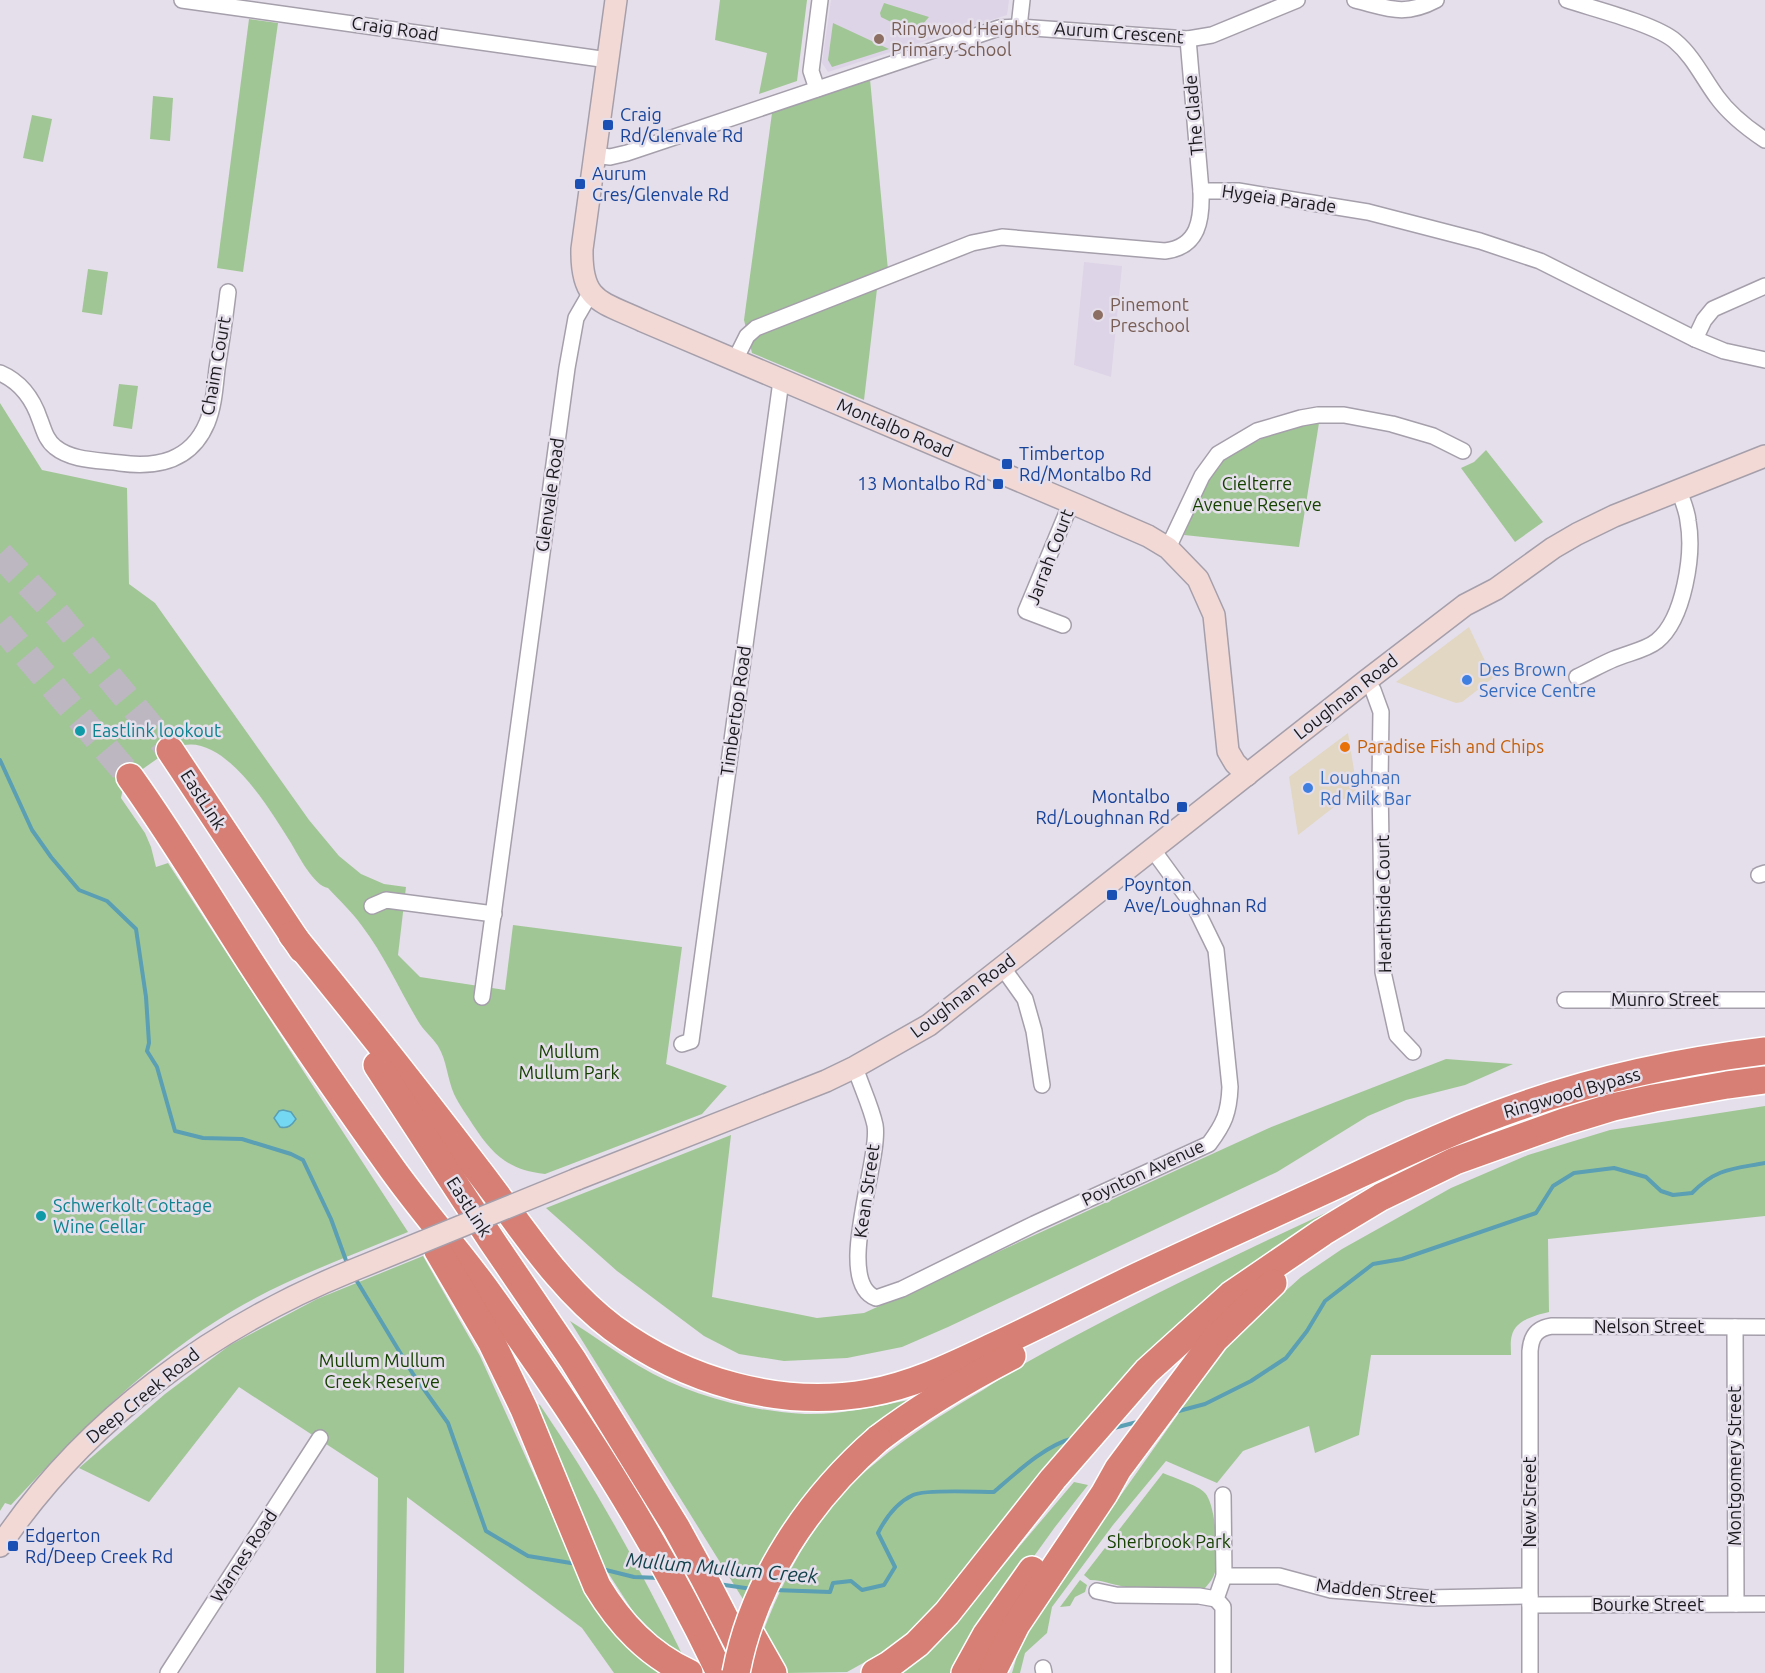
<svg xmlns="http://www.w3.org/2000/svg" width="1765" height="1673" font-family="Ubuntu,sans-serif">
<style>
.commercial{fill:#e2d7c2}
.built{fill:#ded4e7}
.green{fill:#a1c695}
.water{fill:#75d8f3;stroke:#5a9fb3;stroke-width:1.5}
.lines{fill:none;stroke-linecap:round;stroke-linejoin:round}
.stream{stroke:#5a9fb3;stroke-width:4}
.highway-tunnel{stroke:#bdb7c2;stroke-width:27;stroke-dasharray:27 14;stroke-linecap:butt}
.street-casing{stroke:#a59fab;stroke-width:18}
.secondary-casing{stroke:#a59fab;stroke-width:24}
.highway-casing{stroke:#fff;stroke-width:30}
.street{stroke:#fff;stroke-width:15}
.secondary{stroke:#f3d9d5;stroke-width:21}
.highway{stroke:#d77f74;stroke-width:27}
.secondary-bridge-casing{stroke:#a59fab;stroke-width:24;stroke-linecap:butt}
.highway-bridge-casing{stroke:#fff;stroke-width:30;stroke-linecap:butt}
.secondary-bridge{stroke:#f3d9d5;stroke-width:21}
.highway-bridge{stroke:#d77f74;stroke-width:27}
.education-dot{fill:#8d6e63;stroke:#e5dfeb;stroke-width:2}
.transit-dot{fill:#1a4fb4;stroke:#e5dfeb;stroke-width:2}
.shop-dot{fill:#3f7fe0;stroke:#e5dfeb;stroke-width:2}
.culture-dot{fill:#0f9aa8;stroke:#e5dfeb;stroke-width:2}
.food-dot{fill:#e8710a;stroke:#e5dfeb;stroke-width:2}
.labels{text-anchor:middle;stroke-width:5;stroke-linejoin:round;paint-order:stroke}
.street-label{font-size:18px;fill:#1b191d;stroke:#e5dfeb}
.education-label{font-size:18px;fill:#785e54;stroke:#e5dfeb;text-anchor:start}
.transit-label{font-size:18px;fill:#164399;stroke:#e5dfeb;text-anchor:start}
.park-label{font-size:18px;fill:#164200;stroke:#e5dfeb}
.shop-label{font-size:18px;fill:#366cbe;stroke:#e5dfeb;text-anchor:start}
.culture-label{font-size:18px;fill:#0d838f;stroke:#e5dfeb;text-anchor:start}
.food-label{font-size:18px;fill:#c56008;stroke:#e5dfeb;text-anchor:start}
.water-label{font-size:20px;font-style:italic;fill:#113f4a;stroke:#e5dfeb}
</style>
<rect width="100%" height="100%" fill="#e5dfeb"/>
<!-- commercial -->
<g class="commercial">
<polygon points="1469,627 1493,678 1462,702 1456,703 1396,682"/>
<polygon points="1348,733 1357,789 1298,835 1289,777"/>
</g>
<!-- built -->
<g class="built">
<polygon points="831,0 1009,0 1007,15 828,72 822,63"/>
<polygon points="1084,262 1122,266 1111,377 1074,365"/>
</g>
<!-- green -->
<g class="green">
<polygon points="720,0 807,0 797,81 759,94 767,53 715,40"/>
<polygon points="884,3 929,17 922,25 908,28 900,32 895,24 881,17 880,13"/>
<polygon points="249,19 278,23 243,272 217,268"/>
<polygon points="833,23 889,49 832,67 828,60"/>
<polygon points="870,79 888,270 877,289 864,400 752,353 744,320 772,113"/>
<polygon points="153,96 173,98 170,141 150,139"/>
<polygon points="32,115 52,119 43,162 23,158"/>
<polygon points="88,269 108,272 102,315 82,312"/>
<polygon points="119,384 138,386 132,429 113,426"/>
<path d="M0 403 42 470 127 488 129 584 155 603 309 820 339 856 361 874 384 884 406 887 398 955 420 977 505 990 513 925 682 947 666 1064 727 1086 702 1114 545 1174C508 1170 493 1155 473 1125 467 1115 459 1105 454 1094 447 1078 447 1061 438 1046 432 1037 423 1030 418 1021 399 989 384 955 362 926 352 912 339 900 328 888 314 886 298 855 291 843 271 811 227 737 184 745L181 742 120 785 123 788 121 798 145 833 151 847 156 867 168 863 408 1232C350 1256 288 1278 234 1310 149 1360 78 1433 11 1505L5 1503 0 1511Z"/>
<path d="M1319 423 1299 547 1184 535C1196 507 1206 471 1232 453 1242 446 1255 442 1266 437 1284 430 1299 424 1319 423Z"/>
<polygon points="1486,450 1543,522 1515,542 1461,468 1474,462"/>
<polygon points="1446,1059 1513,1064 1465,1085 1406,1100 1368,1116 1277,1172 948,1327 902,1347 847,1358 784,1361 739,1354 704,1336 617,1271 546,1208 731,1135 712,1297 817,1318 864,1313 1269,1128"/>
<path d="M1765 1106V1216L1548 1239 1549 1312C1536 1315 1516 1320 1512 1335 1510 1341 1511 1349 1511 1355H1371L1359 1435 1315 1453 1309 1426 1243 1451 1217 1483 1166 1461 1113 1525 1052 1607 1047 1633 1025 1653 1020 1673H1012L1021 1642 1104 1519 1229 1342 1301 1277 1342 1249 1451 1188 1528 1155 1610 1130Z"/>
<path d="M1347 1203 1249 1270 996 1533 922 1622 901 1640 874 1657 847 1672 787 1673 763 1632C783 1579 811 1526 851 1485 891 1446 936 1418 983 1390 996 1382 1008 1373 1022 1365 1127 1306 1237 1254 1347 1203Z"/>
<polygon points="423,1256 480,1356 591,1601 662,1673 614,1673 582,1628 407,1497 404,1673 376,1673 378,1478 239,1387 149,1502 79,1468 165,1394 230,1345 317,1299"/>
<path d="M570 1321C593 1335 615 1352 639 1366 688 1395 748 1411 805 1414 841 1415 878 1406 914 1399L746 1604Z"/>
<path d="M535 1403 540 1405C594 1484 640 1568 682 1654L660 1639 634 1613 599 1559Z"/>
<path d="M1163 1473C1174 1478 1198 1485 1205 1493 1216 1505 1219 1556 1215 1572 1213 1579 1210 1582 1205 1588 1181 1588 1156 1589 1133 1588 1118 1587 1104 1580 1090 1580L1084 1575Z"/>
<polygon points="1074,1482 1088,1485 1055,1527 994,1612 959,1673 899,1673 915,1663 947,1632"/>
<polygon points="1080,1580 1087,1585 1085,1592 1075,1597 1070,1606 1060,1607"/>
</g>
<!-- water -->
<path class="water" d="M283 1110 291 1112 296 1119C292 1125 288 1129 280 1127L274 1118 279 1111Z"/>
<g class="lines">
<!-- stream -->
<g class="stream">
<polyline points="0,760 32,830 51,857 79,890 107,901 136,929 146,997 149,1043 147,1051 157,1067 175,1131 203,1138 242,1139 291,1154 303,1160 331,1219 348,1266"/>
<polyline points="355,1278 413,1374 448,1423 486,1531 528,1556 577,1564"/>
<path d="M1175 1412 1205 1404 1251 1381 1286 1358 1307 1331 1325 1301 1373 1264 1402 1259 1536 1213 1553 1186 1574 1173 1614 1168 1646 1177 1661 1191 1673 1195 1692 1193C1716 1168 1733 1169 1765 1163"/>
<polyline points="1114,1428 1141,1421"/>
<polyline points="602,1569 634,1577 660,1578"/>
<polyline points="718,1584 752,1589"/>
<path d="M774 1590 830 1592 833 1583 851 1581 862 1590 884 1585 895 1567 878 1533C886 1517 896 1503 913 1495 925 1489 978 1492 994 1492 1016 1473 1045 1445 1074 1438"/>
</g>
<!-- highway-tunnel -->
<g class="highway-tunnel">
<polyline points="0,554 56,613 170,750"/>
<polyline points="0,624 130,777"/>
</g>
<!-- street casing -->
<g class="street-casing">
<g id="street">
<polyline points="182,0 608,60"/>
<path d="M1355 0C1388 8 1404 17 1436 0"/>
<path d="M1567 0C1594 9 1655 24 1675 41 1693 56 1703 78 1717 97 1730 115 1747 128 1765 140"/>
<polyline points="1019,27 1022,0"/>
<polyline points="1188,39 1201,191"/>
<polyline points="817,89 811,71 820,0"/>
<polyline points="594,155 610,157 627,153 999,28 1019,27 1188,39 1212,35 1297,0"/>
<polyline points="1695,339 1704,320 1713,309 1765,286"/>
<path d="M735 360 747 336 756 328 972 243 1002 237 1165 251C1199 247 1202 219 1201 191H1238L1368 212 1480 241 1540 261 1695 339 1724 351 1765 360"/>
<path d="M0 373C21 382 33 399 40 420 44 430 46 440 55 447 72 461 99 460 120 463 157 468 191 461 207 423 214 406 215 387 217 369 221 344 225 318 228 292"/>
<polyline points="1168,548 1202,476 1218,454 1257,431 1301,418 1318,415 1344,415 1392,424 1433,436 1463,451"/>
<polyline points="1063,625 1026,611 1071,503"/>
<path d="M1577 677C1590 671 1602 664 1614 659 1628 653 1646 650 1657 641 1684 619 1694 554 1688 521 1687 510 1682 500 1679 490"/>
<polyline points="1366,681 1373,690 1381,712 1380,783 1383,972 1397,1035 1413,1052"/>
<polyline points="1759,875 1765,873"/>
<polyline points="372,906 386,900 494,914"/>
<polyline points="1003,968 1025,999 1034,1031 1042,1085"/>
<polyline points="482,997 567,368 576,318 591,292"/>
<polyline points="1565,1000 1765,1000"/>
<polyline points="682,1044 691,1041 781,381"/>
<path d="M855 1067C861 1086 871 1106 875 1125 881 1160 833 1282 876 1298L902 1289 1034 1224 1209 1144C1224 1124 1229 1113 1230 1087L1216 950 1196 909 1153 850"/>
<polyline points="1735,1327 1736,1604"/>
<polyline points="1223,1495 1224,1576 1216,1599 1223,1607 1223,1673"/>
<polyline points="1224,1576 1279,1576 1331,1590 1426,1598 1530,1596"/>
<polyline points="1097,1591 1116,1595 1199,1596 1216,1599"/>
<polyline points="1530,1605 1765,1604"/>
<polyline points="1043,1668 1044,1673"/>
<polyline points="168,1673 320,1438"/>
<path d="M1530 1673V1351C1531 1336 1537 1328 1552 1326L1765 1327"/>
</g>
</g>
<!-- secondary casing -->
<g class="secondary-casing">
<g id="secondary">
<path d="M616 0 582 249C581 302 600 301 643 321L1079 506 1148 536 1168 548 1198 579 1214 615 1228 751 1235 763 1247 775"/>
<polyline points="577,1179 826,1081 855,1067 929,1025 1366,681 1465,605 1496,589 1553,548 1577,534 1614,516 1765,456"/>
<path d="M0 1546C85 1420 211 1328 351 1271"/>
</g>
</g>
<!-- highway casing -->
<g class="highway-casing">
<g id="highway">
<polyline points="170,750 302,949"/>
<path d="M130 777C173 837 211 901 251 963 295 1031 341 1097 388 1163 418 1206 453 1245 484 1287 572 1409 655 1536 720 1673"/>
<path d="M292 935C355 1012 417 1090 477 1169 520 1224 557 1286 613 1328 685 1381 780 1409 869 1393 913 1385 952 1366 992 1347 1040 1325 1086 1301 1134 1278 1202 1246 1272 1215 1341 1183 1399 1156 1457 1128 1518 1107 1597 1079 1682 1061 1765 1051"/>
<polyline points="377,1065 492,1241 573,1360 676,1527 704,1578 753,1673"/>
<path d="M438 1251 492 1343 524 1409 597 1586C620 1624 648 1654 689 1673"/>
<path d="M878 1439C920 1407 966 1380 1012 1356"/>
<polyline points="752,1636 773,1673"/>
<polyline points="875,1673 889,1665 917,1644 947,1613 1053,1479 1147,1371 1231,1295 1323,1232 1381,1197 1455,1161 1564,1122 1613,1107 1654,1098 1727,1085 1765,1080"/>
<polyline points="965,1673 986,1635 1032,1570"/>
<polyline points="992,1673 1016,1625 1104,1494 1118,1469 1215,1339 1273,1283"/>
</g>
</g>
<!-- street -->
<use href="#street" class="street"/>
<!-- secondary -->
<use href="#secondary" class="secondary"/>
<!-- highway -->
<use href="#highway" class="highway"/>
<!-- secondary-bridge casing -->
<g class="secondary-bridge-casing">
<polyline id="secondary-bridge" points="351,1271 577,1179"/>
</g>
<!-- highway-bridge casing -->
<g class="highway-bridge-casing">
<path id="highway-bridge" d="M736 1673C753 1582 809 1499 878 1439"/>
</g>
<!-- secondary-bridge -->
<use href="#secondary-bridge" class="secondary-bridge"/>
<!-- highway-bridge -->
<use href="#highway-bridge" class="highway-bridge"/>
</g>
<!-- markers -->
<g class="education-dot">
<circle cx="879" cy="39" r="6"/>
<circle cx="1098" cy="315" r="6"/>
</g>
<g class="transit-dot">
<rect x="602" y="119" width="12" height="12" rx="3"/>
<rect x="574" y="178" width="12" height="12" rx="3"/>
<rect x="1001" y="458" width="12" height="12" rx="3"/>
<rect x="992" y="478" width="12" height="12" rx="3"/>
<rect x="1176" y="801" width="12" height="12" rx="3"/>
<rect x="1106" y="889" width="12" height="12" rx="3"/>
<rect x="7" y="1540" width="12" height="12" rx="3"/>
</g>
<g class="shop-dot">
<circle cx="1467" cy="680" r="6"/>
<circle cx="1308" cy="788" r="6"/>
</g>
<g class="culture-dot">
<circle cx="80" cy="731" r="6"/>
<circle cx="41" cy="1216" r="6"/>
</g>
<circle class="food-dot" cx="1345" cy="747" r="6"/>
<g class="labels">
<!-- street labels -->
<g class="street-label">
<text transform="translate(395 29) rotate(8)" y="6">Craig Road</text>
<text transform="translate(1119 33) rotate(4)" y="6">Aurum Crescent</text>
<text transform="translate(1194 115) rotate(-95)" y="6">The Glade</text>
<text transform="translate(1279 199) rotate(8)" y="6">Hygeia Parade</text>
<text transform="translate(216 366) rotate(-80)" y="6">Chaim Court</text>
<text transform="translate(895 428) rotate(23)" y="6">Montalbo Road</text>
<text transform="translate(550 495) rotate(-82)" y="6">Glenvale Road</text>
<text transform="translate(1050 557) rotate(-69)" y="6">Jarrah Court</text>
<text transform="translate(1346 697) rotate(-38)" y="6">Loughnan Road</text>
<text transform="translate(736 711) rotate(-82)" y="6">Timbertop Road</text>
<text transform="translate(203 800) rotate(57)" y="6">EastLink</text>
<text transform="translate(1384 904) rotate(-91)" y="6">Hearthside Court</text>
<text transform="translate(963 996) rotate(-37)" y="6">Loughnan Road</text>
<text x="1665" y="1006">Munro Street</text>
<text transform="translate(1572 1093) rotate(-16)" y="6">Ringwood Bypass</text>
<text transform="translate(1143 1173) rotate(-25)" y="6">Poynton Avenue</text>
<text transform="translate(867 1191) rotate(-82)" y="6">Kean Street</text>
<text transform="translate(469 1207) rotate(57)" y="6">EastLink</text>
<text x="1649" y="1333">Nelson Street</text>
<text transform="translate(143 1396) rotate(-39)" y="6">Deep Creek Road</text>
<text transform="translate(1735 1466) rotate(-90)" y="6">Montgomery Street</text>
<text transform="translate(1530 1502) rotate(-90)" y="6">New Street</text>
<text transform="translate(244 1556) rotate(-57)" y="6">Warnes Road</text>
<text transform="translate(1376 1591) rotate(6)" y="6">Madden Street</text>
<text x="1648" y="1611">Bourke Street</text>
</g>
<!-- education labels -->
<g class="education-label">
<text x="891" y="35">Ringwood Heights<tspan x="891" dy="21">Primary School</tspan></text>
<text x="1110" y="311">Pinemont<tspan x="1110" dy="21">Preschool</tspan></text>
</g>
<!-- transit labels -->
<g class="transit-label">
<text x="620" y="121">Craig<tspan x="620" dy="21">Rd/Glenvale Rd</tspan></text>
<text x="592" y="180">Aurum<tspan x="592" dy="21">Cres/Glenvale Rd</tspan></text>
<text x="1019" y="460">Timbertop<tspan x="1019" dy="21">Rd/Montalbo Rd</tspan></text>
<text x="986" y="490" text-anchor="end">13 Montalbo Rd</text>
<text x="1170" y="803" text-anchor="end">Montalbo<tspan x="1170" dy="21">Rd/Loughnan Rd</tspan></text>
<text x="1124" y="891">Poynton<tspan x="1124" dy="21">Ave/Loughnan Rd</tspan></text>
<text x="25" y="1542">Edgerton<tspan x="25" dy="21">Rd/Deep Creek Rd</tspan></text>
</g>
<!-- park labels -->
<g class="park-label">
<text x="1257" y="490">Cielterre<tspan x="1257" dy="21">Avenue Reserve</tspan></text>
<text x="569" y="1058">Mullum<tspan x="569" dy="21">Mullum Park</tspan></text>
<text x="382" y="1367">Mullum Mullum<tspan x="382" dy="21">Creek Reserve</tspan></text>
<text x="1169" y="1548">Sherbrook Park</text>
</g>
<!-- shop labels -->
<g class="shop-label">
<text x="1479" y="676">Des Brown<tspan x="1479" dy="21">Service Centre</tspan></text>
<text x="1320" y="784">Loughnan<tspan x="1320" dy="21">Rd Milk Bar</tspan></text>
</g>
<!-- culture labels -->
<g class="culture-label">
<text x="92" y="737">Eastlink lookout</text>
<text x="53" y="1212">Schwerkolt Cottage<tspan x="53" dy="21">Wine Cellar</tspan></text>
</g>
<!-- food labels -->
<g class="food-label">
<text x="1357" y="753">Paradise Fish and Chips</text>
</g>
<!-- water labels -->
<g class="water-label">
<text transform="translate(722 1568) rotate(5)" y="7">Mullum Mullum Creek</text>
</g>
</g>
</svg>
